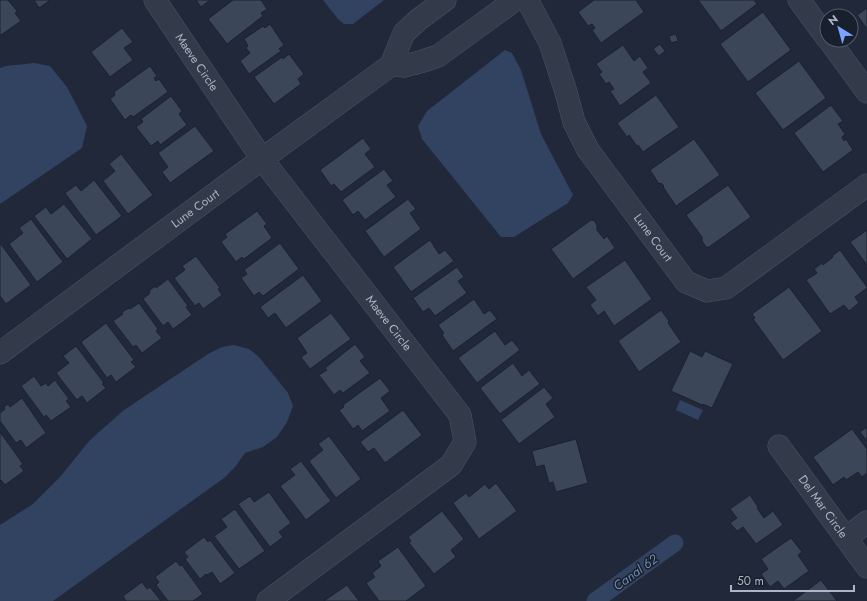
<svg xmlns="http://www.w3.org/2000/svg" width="867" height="601" font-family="Jost,sans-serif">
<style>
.water{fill:#324261}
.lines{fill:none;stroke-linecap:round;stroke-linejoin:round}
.canal{stroke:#324261;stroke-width:17}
.building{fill:#3b4659;stroke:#1b222f}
.minor-casing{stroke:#4e5564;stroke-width:23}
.minor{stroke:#333a49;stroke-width:22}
.labels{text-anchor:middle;stroke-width:3;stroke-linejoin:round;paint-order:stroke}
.street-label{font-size:12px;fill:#adb5c6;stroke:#19202d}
.water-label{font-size:13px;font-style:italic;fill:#7489af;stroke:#19202d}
</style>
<rect width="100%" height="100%" fill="#202839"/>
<!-- water -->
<g class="water">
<polygon points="323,0 384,0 353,24 344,24 338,19"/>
<polygon points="505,50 512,53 521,70 541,134 573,195 568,203 514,237 501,237 422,139 418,126 427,111"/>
<polygon points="34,63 50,66 67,87 87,126 82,148 0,204 0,68 6,66"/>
<polygon points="234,345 249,349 259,357 288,393 293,406 287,422 277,437 263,447 245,453 235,467 224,478 53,601 0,601 0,525 33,504 60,477 90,440 124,410 208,354 222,347"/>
<polygon points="680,400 703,410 698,420 676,410"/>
</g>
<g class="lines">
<!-- canal -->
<polyline class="canal" points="595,601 675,543"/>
</g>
<!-- building -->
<g class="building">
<polygon points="0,0 8,0 17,11 15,13 21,21 1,35 0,34"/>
<polygon points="34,0 48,0 49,1 39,8"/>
<polygon points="196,0 210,0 201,7"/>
<polygon points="233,0 261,0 267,9 261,13 263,16 227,44 208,19"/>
<polygon points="594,0 636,0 644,12 601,43 592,30 595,28 592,24 588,26 578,12"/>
<polygon points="698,0 754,0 757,4 721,31"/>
<polygon points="867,8 867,29 857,15"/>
<polygon points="763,12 791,50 748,82 720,44"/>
<polygon points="270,24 284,45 279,49 281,51 249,74 240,61 250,53 246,48 248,46 244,39 263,26 265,28"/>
<polygon points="122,28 133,42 124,48 133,60 110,77 91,52"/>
<polygon points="676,34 678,41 671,43 669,36"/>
<polygon points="660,44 665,51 659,56 653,49"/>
<polygon points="623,45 634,61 640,56 648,68 643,72 651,83 620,106 610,91 614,89 609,82 606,84 599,74 602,72 596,64"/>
<polygon points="289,54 304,74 298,79 301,84 274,104 254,77 282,57 283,59"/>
<polygon points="799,61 826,98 783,130 755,93"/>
<polygon points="150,66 157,76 154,78 156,81 159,79 168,92 133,117 131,115 125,120 110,99 115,95 114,92"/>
<polygon points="656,95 679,127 643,152 638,145 637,146 629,135 627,137 617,123"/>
<polygon points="171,96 182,111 179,114 187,125 160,145 158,141 151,146 136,127 143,122 141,119"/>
<polygon points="831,105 843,121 838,124 845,134 842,137 844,141 846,139 853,150 823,172 794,133"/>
<polygon points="195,126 214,151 170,183 162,172 168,167 158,153"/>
<polygon points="363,138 371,149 365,154 375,167 341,192 334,184 331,186 320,170"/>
<polygon points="694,139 720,175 676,206 663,187 664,186 661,183 659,184 650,170"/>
<polygon points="121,154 153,195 128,214 103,181 115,171 109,164"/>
<polygon points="384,169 393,181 387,185 396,197 365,220 358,211 353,215 342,200"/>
<polygon points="94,180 122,216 96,235 65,193 76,185 81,191"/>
<polygon points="728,185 751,217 709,247 706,247 702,241 702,237 686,215"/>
<polygon points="408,199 416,209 410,213 421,229 384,257 365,231"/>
<polygon points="64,204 92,239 67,259 34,216 46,207 51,214"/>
<polygon points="257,211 267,224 264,226 272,238 244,259 242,257 236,262 221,242 227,237 225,234"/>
<polygon points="31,219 63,262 37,282 9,244 23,233 19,228"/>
<polygon points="591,220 595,221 597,226 597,230 604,239 607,236 615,248 573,279 551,249"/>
<polygon points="867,230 867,265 850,242"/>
<polygon points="430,240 439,254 445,250 454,261 411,292 393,267"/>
<polygon points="0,243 31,285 6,304 0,296"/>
<polygon points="280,243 299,269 263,296 259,292 254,296 241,278 247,274 244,270"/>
<polygon points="840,250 867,287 867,288 855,297 859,303 849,311 844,305 830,314 806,280 817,273 814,269 822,263 823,265 833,257 832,256"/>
<polygon points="196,256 220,288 218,289 222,295 203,309 199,303 195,306 174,278 185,270 182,266"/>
<polygon points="625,260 652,299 614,326 604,311 598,316 590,305 596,300 586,287"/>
<polygon points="457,267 464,277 458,281 467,293 435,316 429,308 423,312 413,298"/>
<polygon points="303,275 322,301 286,328 275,313 268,318 260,307"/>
<polygon points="168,279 188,306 186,307 192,315 173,329 168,322 163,326 143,299 150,293 149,291 155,286 156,288"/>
<polygon points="789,287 822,331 783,360 753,319 755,318 752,314"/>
<polygon points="474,299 484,314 490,310 497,319 453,351 442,335 444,333 438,325"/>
<polygon points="139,303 158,329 156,331 162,338 142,353 136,345 133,347 113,321 123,314 122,312 129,308 130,309"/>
<polygon points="661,310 669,321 668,323 681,342 639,372 618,341"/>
<polygon points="331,313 351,339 310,369 301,357 307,353 297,338"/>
<polygon points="106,323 134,360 131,362 136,367 116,382 111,375 107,378 81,342"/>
<polygon points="495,331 505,345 512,340 520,350 477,383 458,358"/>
<polygon points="355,344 365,357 360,361 370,373 343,393 340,390 334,395 319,375 327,370 325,368"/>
<polygon points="76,346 104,383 102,384 106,388 87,403 82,396 77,400 56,373 69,363 63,356"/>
<polygon points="690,351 702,357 705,351 733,364 712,408 703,404 702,405 671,391"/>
<polygon points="513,363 522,376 529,370 540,384 500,414 480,388"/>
<polygon points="34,376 41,386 46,383 48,386 55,380 69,399 66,401 71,407 51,421 46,415 44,417 21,386"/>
<polygon points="380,378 390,391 381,398 390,411 362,431 358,425 353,429 339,410 344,407 343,405"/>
<polygon points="544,387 553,398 546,404 555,417 519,444 501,420"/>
<polygon points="22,398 46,433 26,448 21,440 16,443 0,421 0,413 5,409 4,407 8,404 10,407"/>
<polygon points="403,410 422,435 385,463 374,448 368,452 360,442"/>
<polygon points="867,427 867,441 860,432"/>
<polygon points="852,429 867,449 867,473 862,477 858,472 846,480 844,477 833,485 813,457"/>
<polygon points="0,432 23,464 20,466 24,471 5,485 1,480 0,481"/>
<polygon points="329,436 361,479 336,498 309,461 323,450 318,444"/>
<polygon points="576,439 588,483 556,492 553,482 549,483 544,465 536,467 532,451"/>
<polygon points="301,461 331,501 306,520 280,486 295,475 290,469"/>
<polygon points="496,483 517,511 479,539 453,503 466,493 469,497 485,484 489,489"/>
<polygon points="269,492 291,523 279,532 283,537 270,547 238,504 250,496 254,502"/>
<polygon points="750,495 758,507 757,508 764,518 773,511 783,525 756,544 743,527 737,531 730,523 737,518 730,509"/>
<polygon points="235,509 265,551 239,569 214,536 227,527 221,519"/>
<polygon points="442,511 464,539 451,550 456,557 434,574 409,543 411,541 408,537"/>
<polygon points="204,537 208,542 210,540 235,573 220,584 212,572 207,575 206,574 200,579 185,559 188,557 184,552"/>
<polygon points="791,538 802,552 798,555 809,571 784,589 778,581 770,587 761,574 768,569 761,559"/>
<polygon points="398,547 426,586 406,601 379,601 366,583 375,577 372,573 381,566 378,561"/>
<polygon points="176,561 180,566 182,565 203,594 193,601 168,601 156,585 159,582 155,577"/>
<polygon points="821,580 837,601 793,601"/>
<polygon points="142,582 147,589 150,587 161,601 126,601 123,596"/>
<polygon points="347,585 359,601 324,601"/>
</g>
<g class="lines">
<!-- minor casing -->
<g class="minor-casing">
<g id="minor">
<path id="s1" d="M155 0 262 159 460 415 465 442 451 465 268 601"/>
<path id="s2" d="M527 0 531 7 550 43 566 92 574 122 588 150 686 282 707 291 726 288 867 185"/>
<polyline points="799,0 827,38"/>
<polyline points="829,40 867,92"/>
<polyline points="391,65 404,66 420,62 438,56 515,0"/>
<path id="s3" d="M0 353 262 159 391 65 404 33 418 20 445 0"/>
<path id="s4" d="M779 446 867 567"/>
<polyline points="846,538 867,522"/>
</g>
</g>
<!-- minor -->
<use href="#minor" class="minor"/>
</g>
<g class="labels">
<!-- street labels -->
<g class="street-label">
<text dy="4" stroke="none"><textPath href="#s1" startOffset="75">Maeve Circle</textPath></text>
<text dy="4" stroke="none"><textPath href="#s3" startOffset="243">Lune Court</textPath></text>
<text dy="4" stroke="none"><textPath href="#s2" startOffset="272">Lune Court</textPath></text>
<text dy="4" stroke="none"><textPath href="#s1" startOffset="399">Maeve Circle</textPath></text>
<text dy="4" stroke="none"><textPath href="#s4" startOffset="75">Del Mar Circle</textPath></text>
</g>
<!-- water labels -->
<g class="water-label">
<text transform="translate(635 572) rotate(-36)" y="5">Canal 62</text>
</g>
</g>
<!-- north arrow -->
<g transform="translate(839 28) rotate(323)"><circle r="19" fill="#19202d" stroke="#545c6a"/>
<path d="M0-3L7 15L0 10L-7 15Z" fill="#7da4fc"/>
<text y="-6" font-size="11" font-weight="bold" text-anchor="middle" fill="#adb5c6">N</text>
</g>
<!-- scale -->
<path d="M731 585v6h123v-6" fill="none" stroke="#adb5c6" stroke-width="2"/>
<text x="737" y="585" font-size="12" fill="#adb5c6" stroke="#19202d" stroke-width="3" paint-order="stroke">50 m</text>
</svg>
